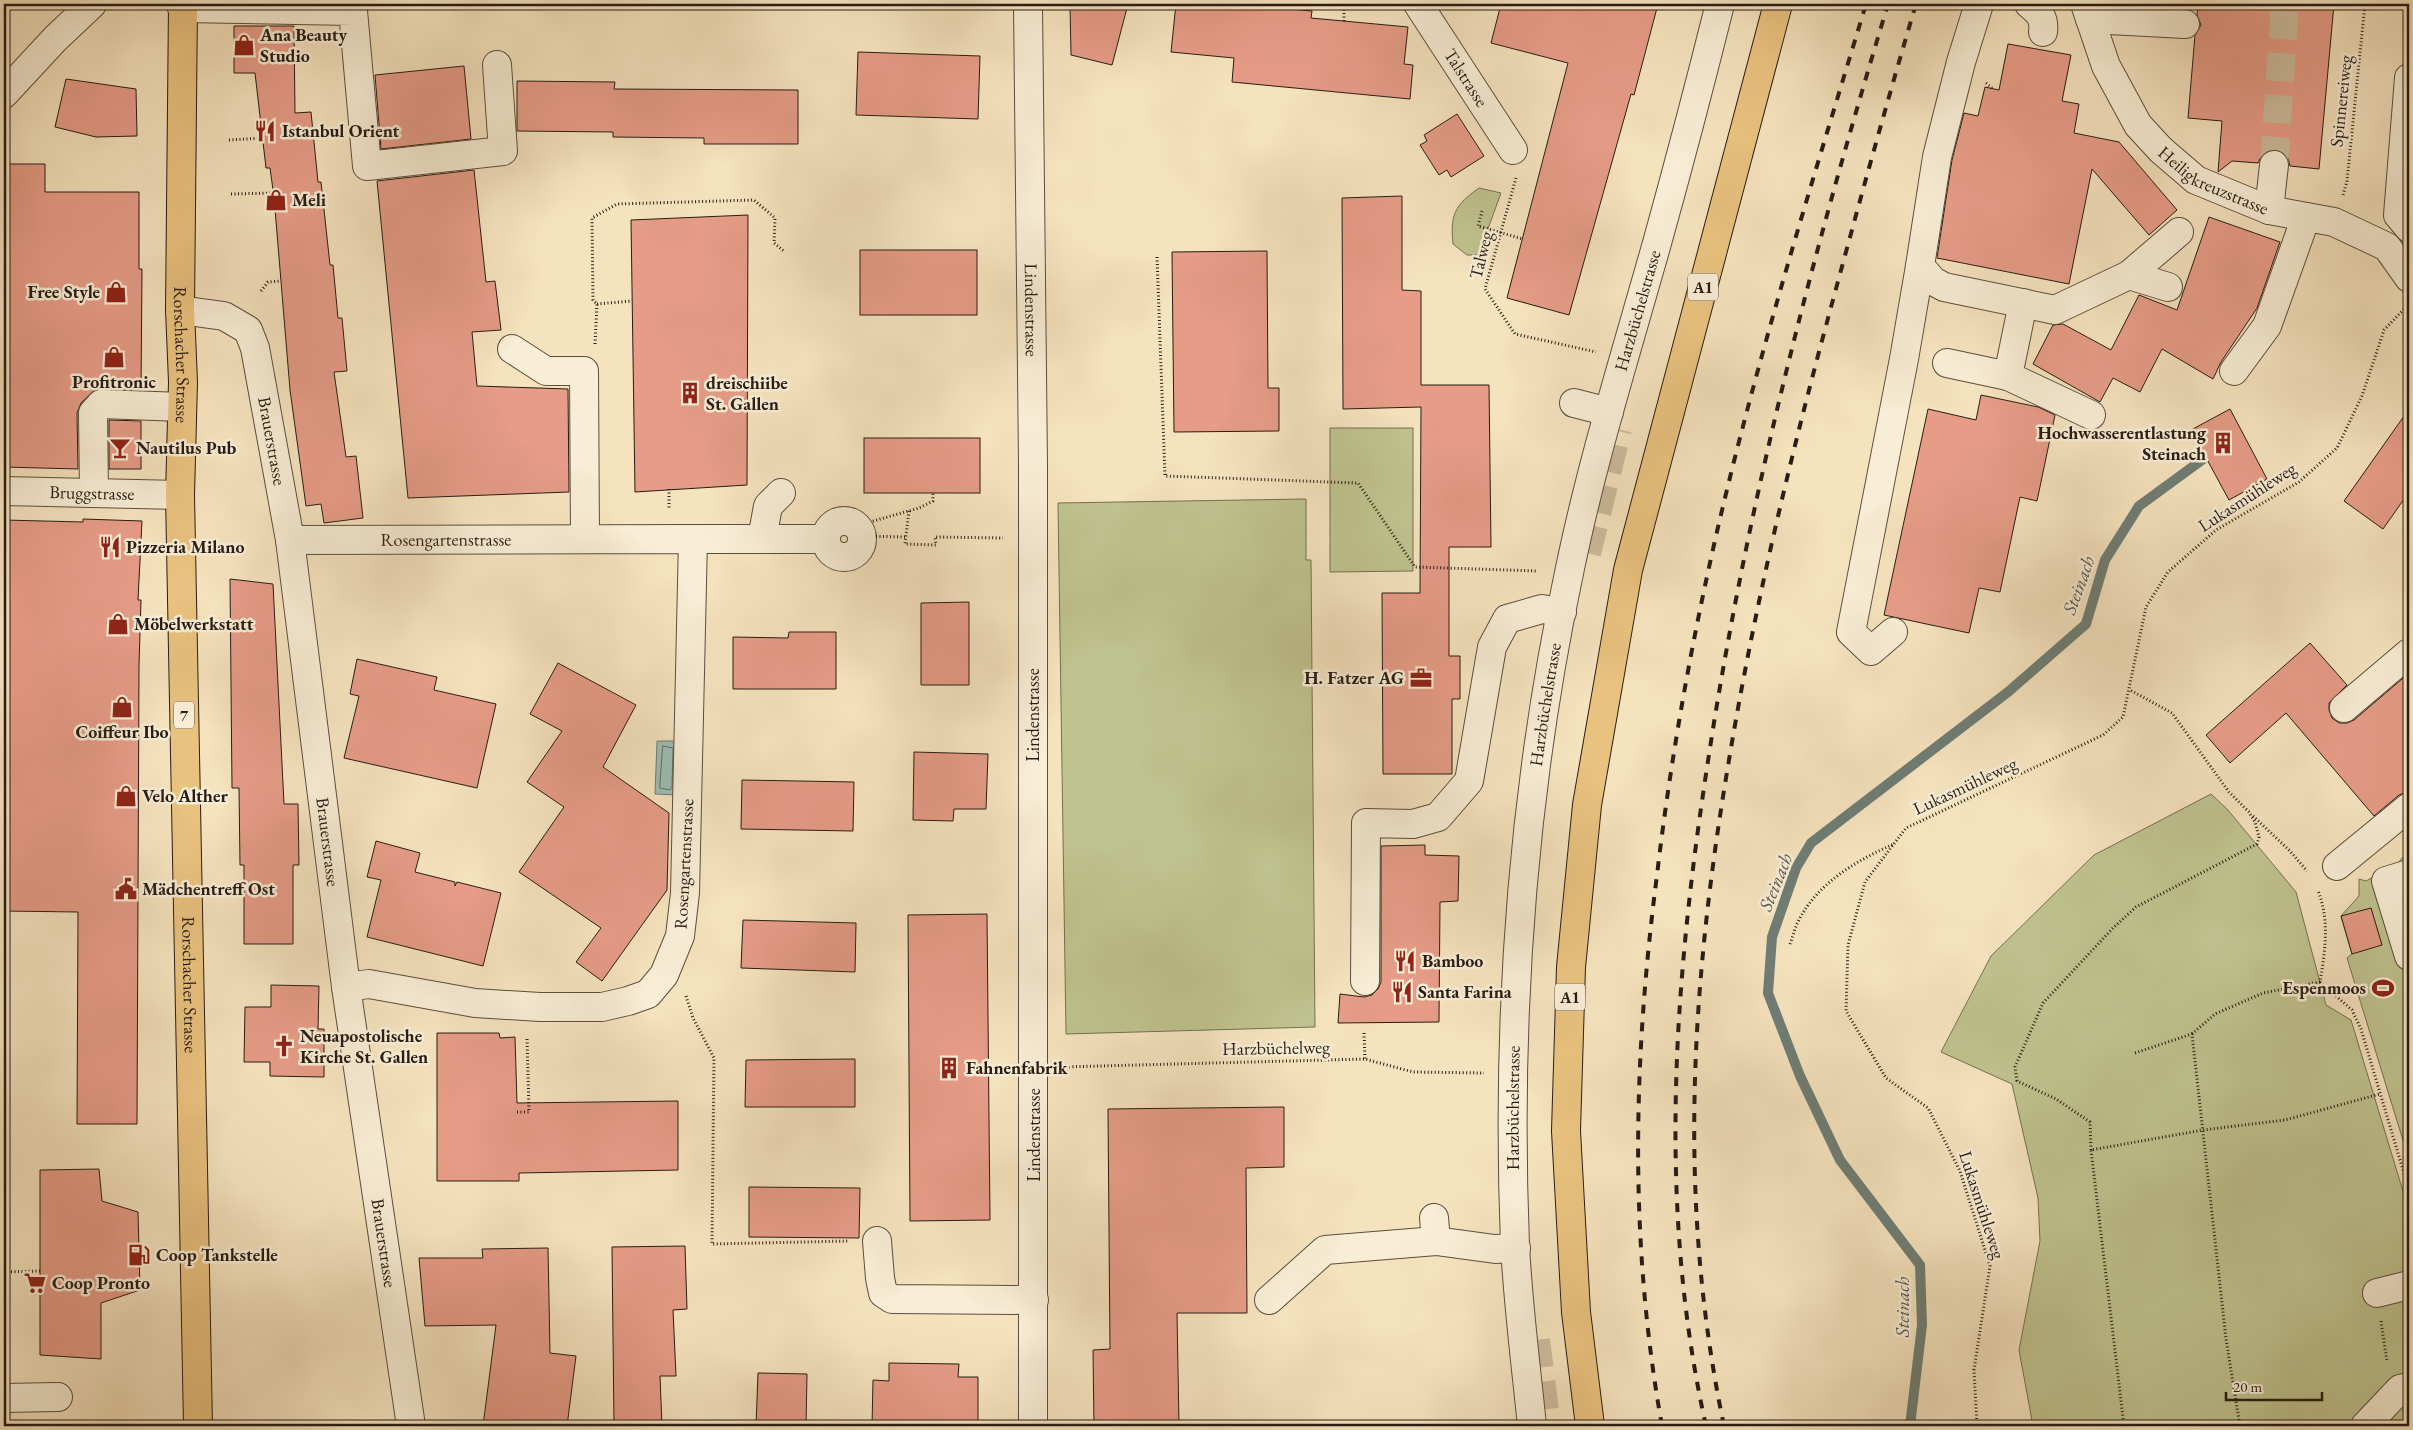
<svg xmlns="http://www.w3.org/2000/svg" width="2413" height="1430" font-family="'EB Garamond',serif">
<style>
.green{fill:#bfc38f;stroke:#747052}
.water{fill:#9dbeb6;stroke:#6e7d75}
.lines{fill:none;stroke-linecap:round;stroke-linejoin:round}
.shore{stroke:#626d65;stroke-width:1}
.stream{stroke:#6e7d75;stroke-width:10}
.building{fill:#e69c87;stroke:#281c14}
.minor-tunnel{stroke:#ccbb9c;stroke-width:28;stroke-dasharray:28 14;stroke-linecap:butt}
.highway-tunnel{stroke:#ccbb9c;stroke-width:28;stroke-dasharray:28 14;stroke-linecap:butt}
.minor-casing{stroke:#5b4e3e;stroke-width:30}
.major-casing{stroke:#281c14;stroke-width:30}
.highway-casing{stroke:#281c14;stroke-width:30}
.path{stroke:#281c14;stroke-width:3;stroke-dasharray:1 2.5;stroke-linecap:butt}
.minor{stroke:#f8edd5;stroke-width:28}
.major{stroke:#eac27f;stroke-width:28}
.highway{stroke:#eac27f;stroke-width:28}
.rail{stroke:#281c14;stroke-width:4;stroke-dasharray:9 9;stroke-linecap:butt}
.labels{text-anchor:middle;stroke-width:5;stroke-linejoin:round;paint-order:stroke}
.shield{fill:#f8edd5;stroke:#665b4e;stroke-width:1}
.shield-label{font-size:16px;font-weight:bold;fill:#281c14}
.poi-label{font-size:18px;font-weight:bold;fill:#281c14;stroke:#f8edd5;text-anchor:start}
.street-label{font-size:18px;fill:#281c14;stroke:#f8edd5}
.water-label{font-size:19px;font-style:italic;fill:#51554d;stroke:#f8edd5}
</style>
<rect width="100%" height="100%" fill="#f5e3be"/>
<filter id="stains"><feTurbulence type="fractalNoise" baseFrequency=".004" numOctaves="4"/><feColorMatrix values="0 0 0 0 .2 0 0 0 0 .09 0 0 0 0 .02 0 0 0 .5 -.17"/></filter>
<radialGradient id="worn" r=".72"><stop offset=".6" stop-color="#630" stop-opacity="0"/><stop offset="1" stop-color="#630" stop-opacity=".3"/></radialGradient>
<!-- green -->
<g class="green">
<path d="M1479 188 1501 193 1485 237 1488 249 1483 255H1467L1453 244C1450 214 1455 205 1479 188Z"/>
<polygon points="1330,428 1413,428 1413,571 1330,572"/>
<polygon points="1306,499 1306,560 1311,560 1315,1027 1066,1034 1058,503"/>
<polygon points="2211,794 2227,809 2296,892 2326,1005 2351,1020 2409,1211 2409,1426 2033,1426 2019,1350 2040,1241 2038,1198 2012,1084 1941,1052 1991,956 2094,855"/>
<polygon points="2409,850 2409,1160 2347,958 2352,954 2341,916 2359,896 2359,879 2366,881 2397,864"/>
</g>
<!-- water -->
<polygon class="water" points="657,741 678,741 677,795 655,794"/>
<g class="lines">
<!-- shore -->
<polygon class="shore" points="663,746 673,748 672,787 670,790 660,788"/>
<!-- stream -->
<polyline class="stream" points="1910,1426 1922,1325 1920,1265 1840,1160 1800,1076 1768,993 1772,937 1796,868 1811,843 2008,692 2086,624 2105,560 2139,506 2206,457"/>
</g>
<!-- building -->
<g class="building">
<polygon points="1070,4 1128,4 1112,65 1071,55"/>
<polygon points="1176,4 1239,4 1312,11 1311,18 1408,27 1404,64 1413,65 1410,99 1232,82 1234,58 1171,52"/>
<polygon points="1501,4 1658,4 1634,95 1631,94 1569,315 1507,298 1568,63 1491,43"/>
<polygon points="2198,4 2334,4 2319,169 2290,166 2288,158 2284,153 2275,149 2267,151 2262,155 2258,163 2232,161 2218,172 2222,121 2188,118 2195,35 2201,25 2197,15"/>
<polygon points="234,26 294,26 295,113 311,112 318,182 321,182 330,265 333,265 338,318 342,318 347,371 334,372 346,457 356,456 363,518 324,523 321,504 306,506 290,390 274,197 270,168 266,168 255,73 234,73"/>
<polygon points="2008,44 2071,55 2062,101 2079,104 2074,133 2119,142 2177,210 2149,235 2092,169 2069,284 1937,258 1952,160 1964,113 1978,116 1985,87 1999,90"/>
<polygon points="858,52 980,56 978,119 856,115"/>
<polygon points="464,66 471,139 381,149 375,75"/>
<polygon points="66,79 136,89 137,136 96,137 55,127"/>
<polygon points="517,81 615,82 614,89 798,90 798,144 704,144 704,138 613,137 613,132 517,131"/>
<polygon points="1457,114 1484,156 1451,177 1447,170 1439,175 1420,145 1427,141 1424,135"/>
<polygon points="4,164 45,164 45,192 139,192 139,269 142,269 141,390 95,390 81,403 77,413 78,469 4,467"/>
<polygon points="474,170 486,282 495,281 501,330 472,332 477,386 568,389 569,492 408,498 377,181"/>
<polygon points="1402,196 1402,290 1421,291 1421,385 1489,385 1491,547 1449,547 1449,656 1460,656 1460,699 1452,699 1452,774 1383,774 1382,593 1420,593 1421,407 1343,409 1342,198"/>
<polygon points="748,215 747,485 635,492 631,220"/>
<polygon points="2209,217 2280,242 2257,308 2221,362 2213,379 2162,349 2140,392 2113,378 2100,402 2033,364 2053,325 2063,324 2111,350 2139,295 2177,310"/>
<rect x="860" y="250" width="117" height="65"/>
<polygon points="1267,251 1268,388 1279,388 1279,431 1174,432 1172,252"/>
<polygon points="1981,395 2038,407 2055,415 2037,501 2020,497 2000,592 1979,588 1969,633 1884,615 1928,409 1976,420"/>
<polygon points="2230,409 2267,479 2229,500 2191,430"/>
<polygon points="2409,409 2409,492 2383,529 2344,501"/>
<polygon points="109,420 141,421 141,469 109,469"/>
<rect x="864" y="438" width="116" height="55"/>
<polygon points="83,519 142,521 138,600 141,600 139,665 137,1124 77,1124 78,912 4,911 4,520 83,522"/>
<polygon points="230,579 273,584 284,804 298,804 299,865 293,865 293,944 244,944 244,865 240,865 239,788 232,788"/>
<polygon points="969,602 969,685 921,685 921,603"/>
<polygon points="789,632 836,632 836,689 733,689 733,637 788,638"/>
<polygon points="2310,643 2347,685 2329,703 2329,710 2332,718 2339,723 2347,723 2354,720 2409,673 2409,791 2399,795 2374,816 2286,713 2230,763 2206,735"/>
<polygon points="357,659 437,677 434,690 496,704 477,788 344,758 359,696 350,694"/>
<polygon points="558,663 636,705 603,767 669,813 667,890 602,981 576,962 601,928 519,872 564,807 527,782 562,731 530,714"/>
<polygon points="914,752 988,754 986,809 954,809 953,821 913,820"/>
<polygon points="742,780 854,782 853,831 741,829"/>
<polygon points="376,841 420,853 415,872 455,882 455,886 457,882 501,893 483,966 367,937 381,880 367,877"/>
<polygon points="1425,845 1425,855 1459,856 1458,901 1440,902 1439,1022 1338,1023 1340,994 1364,997 1372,995 1378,989 1381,982 1381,846"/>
<polygon points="2371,908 2382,945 2352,954 2341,916"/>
<polygon points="987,914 990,1220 910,1221 908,915"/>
<polygon points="743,920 856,923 855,972 741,968"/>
<polygon points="271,985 319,986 318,1029 324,1029 324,1077 270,1076 270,1062 244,1062 245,1007 271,1007"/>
<polygon points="437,1033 499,1033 500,1038 515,1037 517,1103 678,1101 678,1170 519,1173 519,1181 437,1181"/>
<polygon points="855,1059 855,1107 745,1107 746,1060"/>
<polygon points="1284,1107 1284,1167 1246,1168 1247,1313 1177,1313 1179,1426 1094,1426 1093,1350 1110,1349 1108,1109"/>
<polygon points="99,1169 102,1201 138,1212 140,1290 101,1303 101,1359 40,1355 40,1170"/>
<polygon points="749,1187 860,1188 859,1238 749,1237"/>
<polygon points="685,1246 687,1309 673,1310 676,1376 660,1376 662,1426 614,1426 612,1247"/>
<polygon points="548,1248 550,1353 576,1356 567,1426 483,1426 496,1325 425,1326 419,1258 483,1258 482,1249"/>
<polygon points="889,1363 959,1364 958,1377 978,1377 978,1426 872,1426 873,1380 889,1381"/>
<polygon points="758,1373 807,1374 806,1426 756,1426"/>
</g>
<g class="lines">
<!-- minor-tunnel -->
<polyline class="minor-tunnel" points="2274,165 2285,4"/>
<!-- highway-tunnel -->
<g class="highway-tunnel">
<polyline points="1587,553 1618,429"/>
<polyline points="1536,1340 1547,1426"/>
</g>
<!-- minor casing -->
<g class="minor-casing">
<g id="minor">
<path id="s1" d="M1028 4 1033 465V1426"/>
<path id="s2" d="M1418 4 1513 150"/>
<polyline points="1979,4 1961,62 1937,157 1920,266 1933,281 1944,287 2055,310 2129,275 2179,232"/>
<path d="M2029 4C2039 12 2045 18 2043 32"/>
<path id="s3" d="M2085 4 2106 66 2138 125 2161 150 2196 180 2269 210 2334 222 2387 247 2409 278"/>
<polyline points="182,8 353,11 367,166 503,151 497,65"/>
<polyline points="2090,19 2185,24"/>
<polyline points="2409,78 2398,215 2409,228"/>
<polyline points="4,94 55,39 92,4"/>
<polyline points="2269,210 2274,165"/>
<polyline points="2129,275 2168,287"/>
<polyline points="2023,303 2008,376 2091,415"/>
<path id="s4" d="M180 310 224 316 248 330 255 348 290 540 346 987 411 1426"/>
<polyline points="512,349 546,371 584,371 585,539"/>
<polyline points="1947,363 2008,376"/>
<polyline points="2234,371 2267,326 2306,217"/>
<polyline points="1574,403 1609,412"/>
<path id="s5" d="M4 491 180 495"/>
<polyline points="94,492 93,413 101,404 182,407"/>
<circle cx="844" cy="539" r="18"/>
<polyline points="693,539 825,539"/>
<polyline points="762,539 768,506 781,493"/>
<path id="s6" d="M290 540 693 539 685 893 680 936 664 975 648 994 628 1001 602 1007H540L475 1003 369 984 346 987"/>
<polyline points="1893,632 1871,651 1851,632 1904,359 1920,266"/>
<polyline points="2344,708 2409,653"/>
<polyline points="2337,866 2409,807"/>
<polyline points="2409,874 2386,881 2409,956"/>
<polyline points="1365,981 1366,823 1413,824 1438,817 1469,781 1492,647 1507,619 1542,609 1562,612"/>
<polyline points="1434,1218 1436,1241"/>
<polyline points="877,1241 880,1278 883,1293 892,1299 1034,1300"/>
<polyline points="2377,1293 2409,1285"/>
<polyline points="1269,1300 1325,1250 1436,1241 1495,1249 1516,1248"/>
<polyline points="4,1398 58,1397"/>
<path id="s7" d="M1532 1426C1526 1366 1518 1305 1515 1245 1506 1020 1522 794 1569 573 1592 461 1626 353 1657 243 1679 164 1700 84 1720 4"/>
<polyline points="2365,1426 2400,1389 2409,1387"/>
</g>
</g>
<!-- major casing -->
<g class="major-casing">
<g id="major">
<path id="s8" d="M183 4 180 310 183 382 180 495 198 1426"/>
</g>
</g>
<!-- highway casing -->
<g class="highway-casing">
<polyline id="highway" points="1590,1426 1576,1312 1566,1131 1571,967 1587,805 1628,570 1778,4"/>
</g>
<!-- path -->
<g class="path">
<polyline points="1344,21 1344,4"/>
<polyline points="1986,83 1993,89"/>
<polyline points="229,140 263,138"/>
<polyline points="1516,178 1485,289 1515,334 1596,352"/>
<polyline points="231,194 273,193"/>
<polyline points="2343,195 2347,181 2365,4"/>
<polyline points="1482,211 1478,226 1523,239"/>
<polyline points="1157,257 1165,476 1358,483 1415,567 1538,571"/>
<polyline points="261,291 268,282 280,281"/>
<polyline points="597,304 632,301"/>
<polyline points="595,344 597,304 593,300 592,218 617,204 754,200 775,218 774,243 785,252"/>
<polyline points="669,489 669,509"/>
<polyline points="909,511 905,544 936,545 935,537 1003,538"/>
<polyline points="856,526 919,508 933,501 933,493"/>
<polyline points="862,536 906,537"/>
<polyline points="2253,816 2290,851 2307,871"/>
<path d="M1790 944C1793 937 1794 929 1798 922 1816 884 1857 860 1894 844"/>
<polyline points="2320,982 2352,1010 2361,1029 2409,1190"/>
<polyline points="686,996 693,1018 714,1058 712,1244 849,1241"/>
<polyline points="1364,1033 1365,1059"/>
<path d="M2192 1034 2215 1014 2263 993 2320 982C2325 952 2330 920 2318 891"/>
<polyline points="2135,1053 2192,1034 2226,1339 2240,1426"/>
<polyline points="1062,1067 1365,1059 1413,1072 1484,1073"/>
<polyline points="517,1112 529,1112 527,1037"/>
<polyline points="2091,1150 2090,1122 2056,1099 2017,1081 2015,1067 2043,1003 2113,928 2136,907 2257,844 2259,837 2255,822 2249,812 2229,792 2172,713 2130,690"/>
<polyline points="4,1272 40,1271"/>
<polyline points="2381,1321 2387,1362"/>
<polyline points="1977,1426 1974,1370 1990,1266 1960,1171 1928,1108 1886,1078 1846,1011 1848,945 1865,882 1906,828 2103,735 2123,717 2146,607 2168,572 2216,530 2299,482 2337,448 2362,396 2384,330 2405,308"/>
<polyline points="2124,1426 2091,1150 2203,1130 2285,1120 2380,1094"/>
</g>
<!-- minor -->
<use href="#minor" class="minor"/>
<!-- major -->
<use href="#major" class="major"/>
<!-- highway -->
<use href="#highway" class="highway"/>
<!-- rail -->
<g class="rail">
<path d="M1662 1426C1629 1242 1633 1060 1657 875 1671 756 1692 639 1719 523 1760 348 1814 176 1866 4"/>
<path d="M1706 1426C1657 1207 1674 981 1708 761 1747 503 1813 252 1888 4"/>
<path d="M1724 1426C1677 1202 1691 984 1729 760 1752 621 1784 484 1820 348 1851 233 1882 118 1916 4"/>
</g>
</g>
<!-- icons -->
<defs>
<g id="shop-bare" transform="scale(1.725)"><path d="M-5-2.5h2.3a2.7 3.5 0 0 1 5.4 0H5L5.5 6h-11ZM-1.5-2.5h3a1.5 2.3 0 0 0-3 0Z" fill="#8f2418" stroke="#f8edd5" stroke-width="2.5" paint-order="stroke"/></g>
<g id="restaurant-bare" transform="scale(1.725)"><path d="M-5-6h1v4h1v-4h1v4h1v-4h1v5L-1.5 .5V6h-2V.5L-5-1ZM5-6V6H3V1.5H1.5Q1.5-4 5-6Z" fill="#8f2418" stroke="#f8edd5" stroke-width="2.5" paint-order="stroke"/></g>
<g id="building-bare" transform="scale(1.725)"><path d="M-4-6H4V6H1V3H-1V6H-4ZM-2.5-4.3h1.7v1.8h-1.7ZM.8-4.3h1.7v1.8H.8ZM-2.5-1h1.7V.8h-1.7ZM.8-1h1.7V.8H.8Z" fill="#8f2418" stroke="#f8edd5" stroke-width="2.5" paint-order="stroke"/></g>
<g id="bar-bare" transform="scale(1.725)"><path d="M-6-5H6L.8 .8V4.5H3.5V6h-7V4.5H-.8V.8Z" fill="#8f2418" stroke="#f8edd5" stroke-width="2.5" paint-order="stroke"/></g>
<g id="office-bare" transform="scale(1.725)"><path d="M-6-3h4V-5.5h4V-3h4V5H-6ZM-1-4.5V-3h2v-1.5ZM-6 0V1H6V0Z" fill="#8f2418" stroke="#f8edd5" stroke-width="2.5" paint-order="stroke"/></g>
<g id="civic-bare" transform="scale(1.725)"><path d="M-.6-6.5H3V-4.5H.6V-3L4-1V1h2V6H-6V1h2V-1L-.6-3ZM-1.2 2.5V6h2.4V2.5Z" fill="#8f2418" stroke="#f8edd5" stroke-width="2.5" paint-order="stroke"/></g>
<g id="stadium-bare" transform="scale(1.725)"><path d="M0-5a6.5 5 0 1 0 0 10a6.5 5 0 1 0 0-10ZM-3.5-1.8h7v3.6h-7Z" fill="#8f2418" stroke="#f8edd5" stroke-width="2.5" paint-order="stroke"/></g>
<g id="church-bare" transform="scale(1.725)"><path d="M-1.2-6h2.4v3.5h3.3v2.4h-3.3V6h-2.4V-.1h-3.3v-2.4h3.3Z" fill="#8f2418" stroke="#f8edd5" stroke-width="2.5" paint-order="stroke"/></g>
<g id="fuel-bare" transform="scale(1.725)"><path d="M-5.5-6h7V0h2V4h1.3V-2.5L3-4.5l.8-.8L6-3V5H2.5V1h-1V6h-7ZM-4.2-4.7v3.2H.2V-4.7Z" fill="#8f2418" stroke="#f8edd5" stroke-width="2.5" paint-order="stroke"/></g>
<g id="supermarket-bare" transform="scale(1.725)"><path d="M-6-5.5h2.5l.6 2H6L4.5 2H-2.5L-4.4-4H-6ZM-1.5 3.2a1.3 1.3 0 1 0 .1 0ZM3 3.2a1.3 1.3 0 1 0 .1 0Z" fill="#8f2418" stroke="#f8edd5" stroke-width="2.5" paint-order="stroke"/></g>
</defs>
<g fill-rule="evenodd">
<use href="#shop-bare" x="244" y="45"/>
<use href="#restaurant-bare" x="265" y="131"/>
<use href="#shop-bare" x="276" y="200"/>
<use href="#shop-bare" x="116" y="292"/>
<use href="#shop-bare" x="114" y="357"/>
<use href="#building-bare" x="690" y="393"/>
<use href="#building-bare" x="2223" y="443"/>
<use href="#bar-bare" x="120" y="448"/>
<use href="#restaurant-bare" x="110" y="547"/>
<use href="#shop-bare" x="118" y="624"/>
<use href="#office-bare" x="1421" y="678"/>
<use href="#shop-bare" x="122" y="707"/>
<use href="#shop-bare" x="126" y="796"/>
<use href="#civic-bare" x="126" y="889"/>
<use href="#restaurant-bare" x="1405" y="961"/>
<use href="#stadium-bare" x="2383" y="988"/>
<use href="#restaurant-bare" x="1402" y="992"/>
<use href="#church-bare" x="284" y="1046"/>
<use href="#building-bare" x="949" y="1068"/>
<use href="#fuel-bare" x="139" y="1255"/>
<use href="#supermarket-bare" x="35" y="1283"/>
</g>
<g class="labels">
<!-- shield labels -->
<g class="shield">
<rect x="1688" y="273.5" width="30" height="27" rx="4"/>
<rect x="174" y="701.5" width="20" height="27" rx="4"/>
<rect x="1555" y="983.5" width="30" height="27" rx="4"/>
</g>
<g class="shield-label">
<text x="1703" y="293">A1</text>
<text x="184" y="721">7</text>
<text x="1570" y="1003">A1</text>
</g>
<!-- poi labels -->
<g class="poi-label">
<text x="260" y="41">Ana Beauty<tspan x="260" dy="21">Studio</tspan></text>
<text x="282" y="137">Istanbul Orient</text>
<text x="292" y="206">Meli</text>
<text x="100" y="298" text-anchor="end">Free Style</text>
<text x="114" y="388" text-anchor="middle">Profitronic</text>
<text x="706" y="389">dreischiibe<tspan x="706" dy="21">St. Gallen</tspan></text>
<text x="2206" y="439" text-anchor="end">Hochwasserentlastung<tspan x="2206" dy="21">Steinach</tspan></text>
<text x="136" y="454">Nautilus Pub</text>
<text x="126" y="553">Pizzeria Milano</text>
<text x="134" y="630">Möbelwerkstatt</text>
<text x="1404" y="684" text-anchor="end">H. Fatzer AG</text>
<text x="122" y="738" text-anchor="middle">Coiffeur Ibo</text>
<text x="142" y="802">Velo Alther</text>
<text x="142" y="895">Mädchentreff Ost</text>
<text x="1422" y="967">Bamboo</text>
<text x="2366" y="994" text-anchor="end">Espenmoos</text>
<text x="1418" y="998">Santa Farina</text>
<text x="300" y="1042">Neuapostolische<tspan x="300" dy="21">Kirche St. Gallen</tspan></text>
<text x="966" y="1074">Fahnenfabrik</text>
<text x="156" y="1261">Coop Tankstelle</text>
<text x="52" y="1289">Coop Pronto</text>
</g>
<!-- street labels -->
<g class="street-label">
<text dy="6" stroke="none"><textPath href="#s2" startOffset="88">Talstrasse</textPath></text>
<text transform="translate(2341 101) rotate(-84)" y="6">Spinnereiweg</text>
<text dy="6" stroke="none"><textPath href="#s3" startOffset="228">Heiligkreuzstrasse</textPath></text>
<text transform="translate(1481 255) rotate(-76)" y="6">Talweg</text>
<text dy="6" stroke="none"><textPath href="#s1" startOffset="306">Lindenstrasse</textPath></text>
<text dy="6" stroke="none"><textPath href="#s7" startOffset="1129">Harzbüchelstrasse</textPath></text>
<text dy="6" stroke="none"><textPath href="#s8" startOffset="351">Rorschacher Strasse</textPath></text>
<text dy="6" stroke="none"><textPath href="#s4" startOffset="186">Brauerstrasse</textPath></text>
<text dy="6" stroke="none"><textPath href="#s5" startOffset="88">Bruggstrasse</textPath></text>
<text transform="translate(2247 497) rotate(-33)" y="6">Lukasmühleweg</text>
<text dy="6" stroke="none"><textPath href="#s6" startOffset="156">Rosengartenstrasse</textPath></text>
<text dy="6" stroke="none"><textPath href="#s7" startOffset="724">Harzbüchelstrasse</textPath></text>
<text transform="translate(1033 715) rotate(-90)" y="6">Lindenstrasse</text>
<text transform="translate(1965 786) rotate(-25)" y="6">Lukasmühleweg</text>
<text dy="6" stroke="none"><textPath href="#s4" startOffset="591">Brauerstrasse</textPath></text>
<text transform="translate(684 864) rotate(-87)" y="6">Rosengartenstrasse</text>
<text dy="6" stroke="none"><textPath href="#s8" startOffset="981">Rorschacher Strasse</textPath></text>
<text transform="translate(1276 1048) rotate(-1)" y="6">Harzbüchelweg</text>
<text dy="6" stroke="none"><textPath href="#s7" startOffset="319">Harzbüchelstrasse</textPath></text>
<text transform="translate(1034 1135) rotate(-90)" y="6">Lindenstrasse</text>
<text transform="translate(1982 1205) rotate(72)" y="6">Lukasmühleweg</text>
<text dy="6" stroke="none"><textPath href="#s4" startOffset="996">Brauerstrasse</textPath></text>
</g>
<!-- water labels -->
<g class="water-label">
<text transform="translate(2078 585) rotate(-70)" y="7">Steinach</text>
<text transform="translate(1775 882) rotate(-68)" y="7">Steinach</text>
<text transform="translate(1902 1307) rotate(-90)" y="7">Steinach</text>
</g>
</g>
<!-- margin -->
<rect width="2413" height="1430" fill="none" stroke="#f5e3be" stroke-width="20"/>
<rect x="5" y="5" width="2403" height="1420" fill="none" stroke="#281c14" stroke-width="2.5"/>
<rect x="10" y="10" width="2393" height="1410" fill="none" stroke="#281c14"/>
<!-- scale -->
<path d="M2226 1392v8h96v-8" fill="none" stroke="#281c14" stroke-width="2.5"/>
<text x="2233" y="1392" font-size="15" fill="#281c14" stroke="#f8edd5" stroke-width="4" paint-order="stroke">20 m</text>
<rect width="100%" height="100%" filter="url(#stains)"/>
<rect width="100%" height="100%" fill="url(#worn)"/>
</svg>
